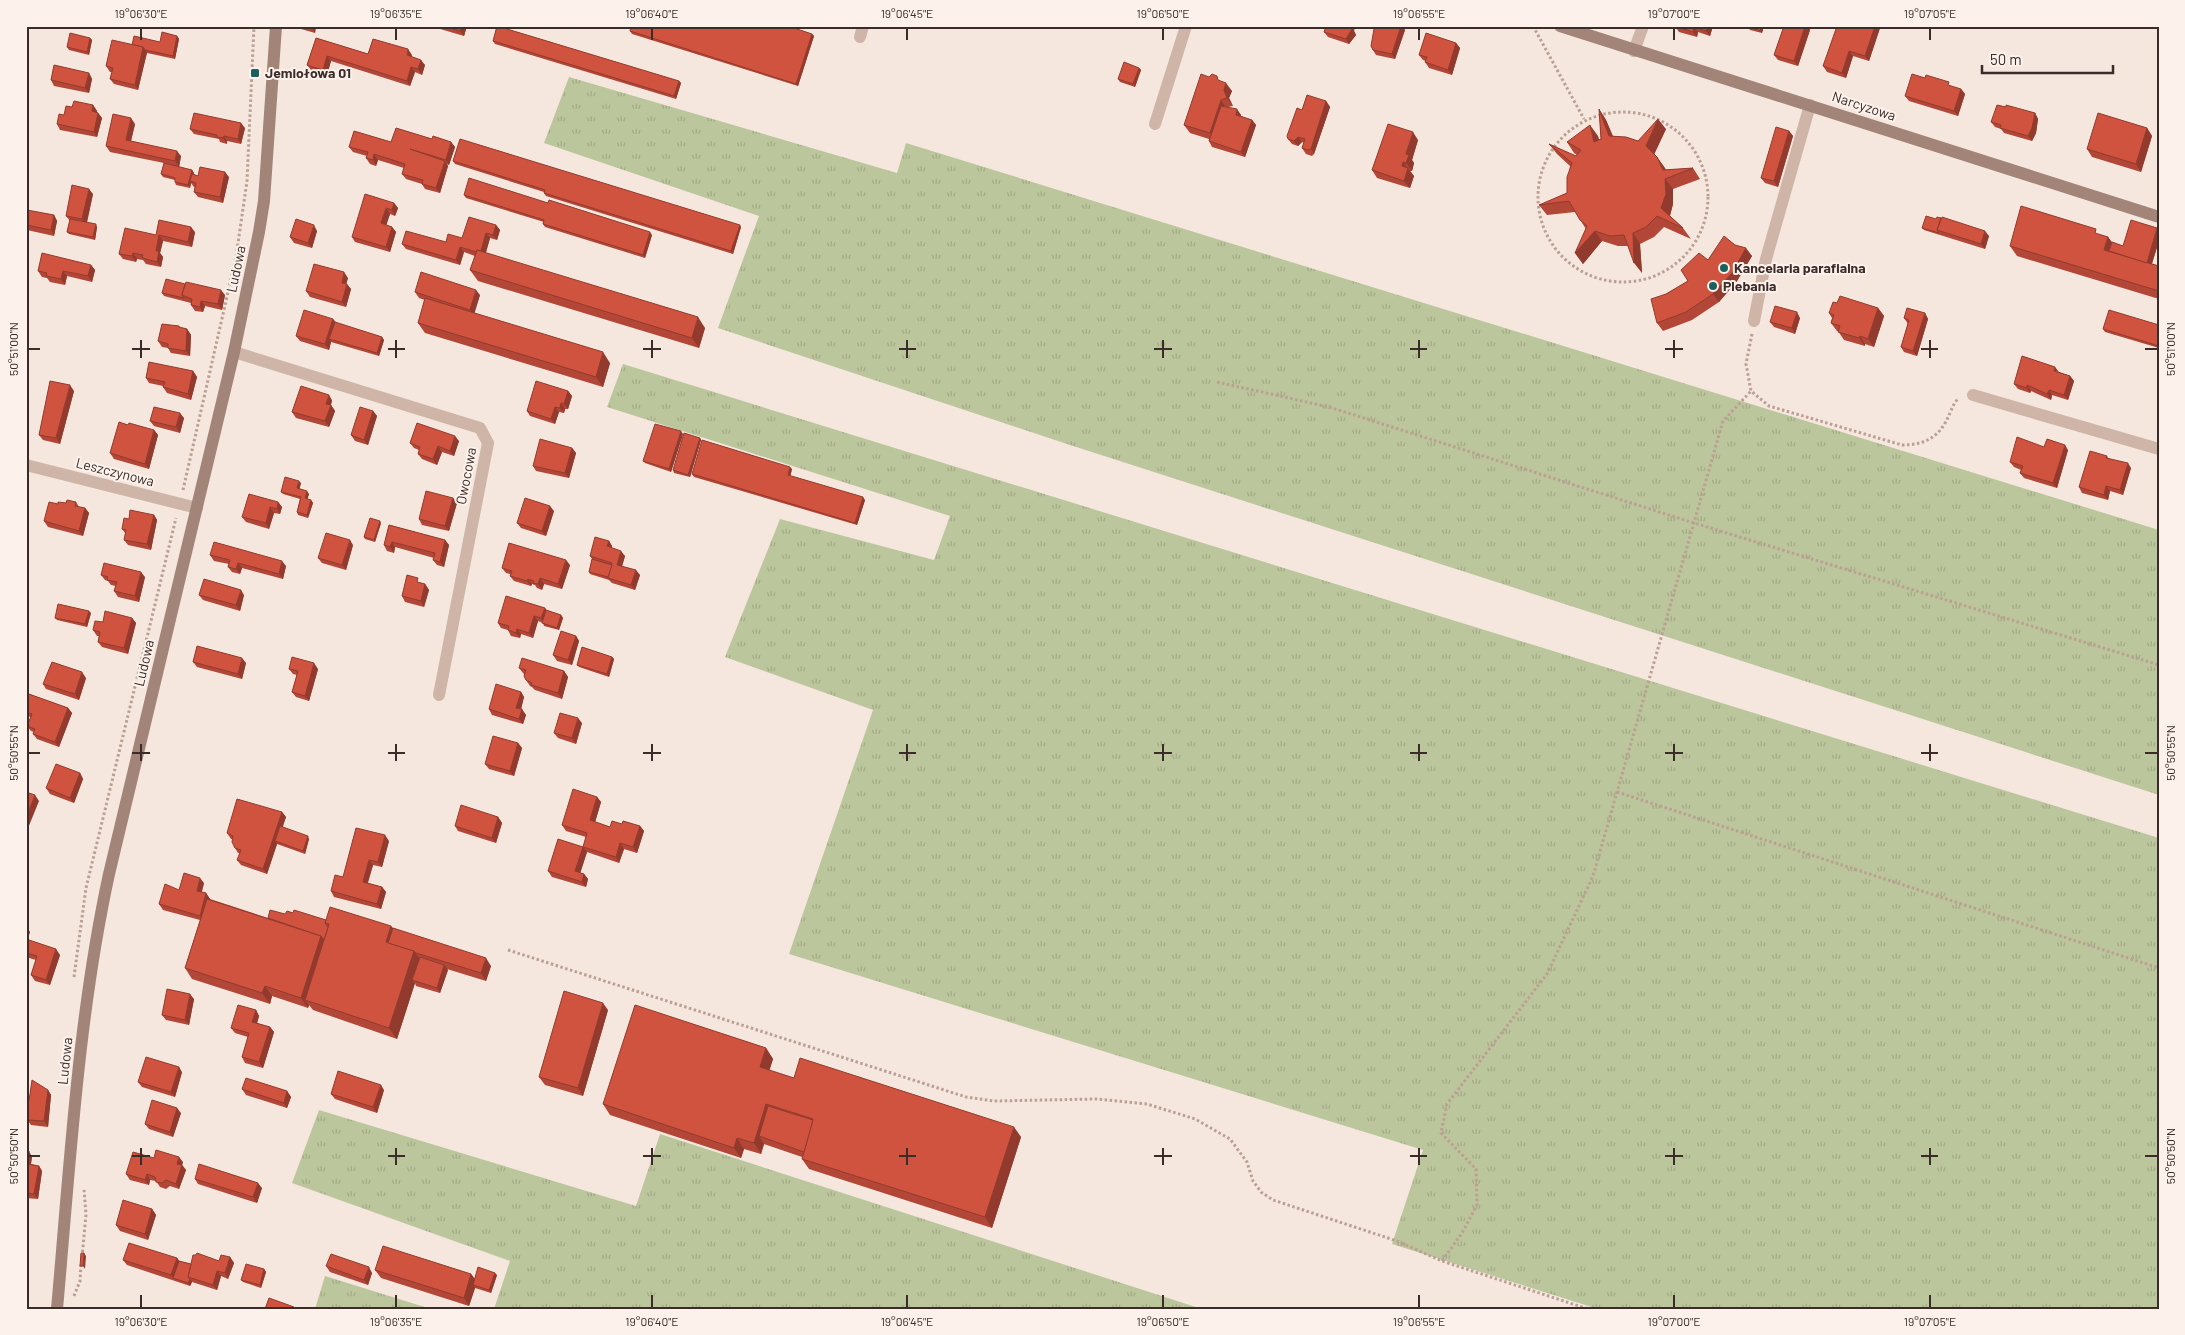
<svg xmlns="http://www.w3.org/2000/svg" width="2185" height="1335" font-family="Barlow,sans-serif">
<style>
.grass{fill:url(#grass-tufts)}
.lines{fill:none;stroke-linecap:round;stroke-linejoin:round}
.path{stroke:#ba9f92;stroke-width:3;stroke-dasharray:2.5 2.5;stroke-linecap:butt}
.street{stroke:#ceb5a8;stroke-width:12}
.secondary{stroke:#a28479;stroke-width:12}
.wall{fill:#b34737}
.shaded-wall{fill:#923a2d}
.building{fill:#d05340;stroke:#923a2d}
.ticks{fill:none;stroke:#3b2c29;stroke-width:2}
.poi-dot{fill:#1a605d;stroke:#fcf2eb;stroke-width:2}
.labels{text-anchor:middle;stroke-width:4;stroke-linejoin:round;paint-order:stroke}
.poi-label{font-size:14px;font-weight:bold;fill:#3b2c29;stroke:#fcf2eb;text-anchor:start}
.street-label{font-size:14px;fill:#3b2c29;stroke:#fcf2eb}
.neatline{fill:none;stroke:#3b2c29;stroke-width:2}
.ticks-label{font-size:12px;text-anchor:middle;fill:#3b2c29}
</style>
<defs>
<pattern id="grass-tufts" width="24" height="20" patternUnits="userSpaceOnUse" patternTransform="scale(1.25)"><rect width="24" height="20" fill="#bcc69c"/><path d="M3 7l-1-3M5 7V3M7 7l1-3M15 17l-1-3M17 17v-4M19 17l1-3" fill="none" stroke="#a2aa86"/></pattern>
</defs>
<rect width="100%" height="100%" fill="#f5e7de"/>
<!-- grass -->
<g class="grass">
<polygon points="569,77 897,173 906,143 2159,530 2159,795 1070,445 718,328 759,216 544,143"/>
<polygon points="623,364 2159,838 2159,1309 1598,1309 1392,1244 1423,1150 789,954 873,710 725,657 780,519 934,560 950,516 607,407"/>
<polygon points="319,1110 636,1206 660,1134 1202,1309 494,1309 510,1261 292,1183"/>
<polygon points="325,1276 431,1309 315,1309"/>
</g>
<g class="lines">
<!-- path -->
<g class="path">
<polyline points="1533,26 1584,119"/>
<circle cx="1623" cy="197" r="85"/>
<path d="M1752 334 1746 364 1751 391 1769 406 1902 445C1925 445 1940 437 1949 415 1952 409 1954 402 1959 398"/>
<polyline points="1217,382 1329,407 1694,523 2159,665"/>
<polyline points="183,490 236,257 247,181 254,26"/>
<polyline points="1617,792 2159,968"/>
<polyline points="508,950 966,1097 994,1101 1096,1099 1147,1104 1195,1119 1230,1139 1247,1162 1253,1181 1261,1192 1273,1200 1397,1241 1442,1261 1588,1309"/>
<polyline points="74,977 86,888 176,518"/>
<polyline points="82,1257 86,1215 84,1189"/>
<polyline points="1442,1261 1462,1233 1477,1205 1476,1169 1441,1133 1447,1104 1547,974 1593,876 1723,421 1751,391"/>
<polyline points="74,1296 80,1281 81,1263"/>
</g>
<!-- street -->
<g class="street">
<polyline points="860,37 863,26"/>
<polyline points="1634,51 1643,26"/>
<polyline points="1155,124 1186,26"/>
<polyline points="1754,321 1766,259 1810,105"/>
<polyline points="234,352 480,428 488,443 439,695"/>
<polyline points="1973,395 2159,449"/>
<polyline points="26,465 197,508"/>
</g>
<!-- secondary -->
<g class="secondary">
<polyline points="1560,26 2159,217"/>
<path d="M57 1309C70 1164 78 1017 109 874L234 352 259 232 264 201 276 26"/>
</g>
</g>
<!-- wall -->
<g class="wall">
<polygon points="169,26 183,26 182,29"/>
<polygon points="299,26 316,26 315,33 301,29"/>
<polygon points="430,26 467,26 464,36"/>
<polygon points="1321,26 1355,26 1354,31 1356,35 1349,44 1328,37 1324,32 1325,29 1322,28"/>
<polygon points="1377,26 1402,26 1405,30 1395,59 1376,55 1373,50"/>
<polygon points="1675,26 1713,26 1710,36 1698,32 1697,37 1679,32"/>
<polygon points="1764,26 1762,33 1750,30 1748,27"/>
<polygon points="1784,26 1808,26 1810,30 1798,66 1778,60 1774,55"/>
<polygon points="1880,28 1869,61 1853,56 1846,78 1827,72 1823,66"/>
<polygon points="630,31 812,34 814,36 798,86 632,34"/>
<polygon points="177,36 179,39 175,59 147,53 138,90 114,84 110,79 112,72 110,72 106,66 132,45 160,42"/>
<polygon points="90,38 92,40 89,55 69,50 67,47"/>
<polygon points="316,38 368,54 412,55 411,57 425,65 422,75 415,72 410,86 331,61 327,75 311,70 307,65"/>
<polygon points="493,41 679,81 681,83 676,99 495,44"/>
<polygon points="1456,43 1460,48 1452,75 1429,68 1425,62 1426,61 1423,60 1419,55"/>
<polygon points="1139,68 1141,70 1135,87 1120,82 1118,79"/>
<polygon points="89,73 92,79 89,93 54,86 51,80"/>
<polygon points="1220,81 1232,91 1229,98 1233,106 1228,107 1241,115 1241,116 1252,120 1256,125 1245,157 1212,147 1209,141 1209,139 1190,133 1184,125"/>
<polygon points="1961,89 1965,94 1958,116 1909,101 1905,96"/>
<polygon points="1326,101 1330,107 1314,154 1312,156 1306,154 1302,148 1304,143 1302,142 1298,146 1292,144 1288,139 1302,110"/>
<polygon points="93,105 97,111 97,112 98,113 102,118 97,137 60,130 57,124 72,107"/>
<polygon points="2006,107 2035,113 2038,119 2036,133 2032,141 2004,133 2001,129 1995,127 1991,122"/>
<polygon points="1599,109 1606,120 1613,136 1638,141 1666,129 1654,154 1657,157 1666,170 1693,168 1700,179 1673,189 1673,204 1670,216 1683,228 1691,239 1664,227 1654,237 1640,244 1642,273 1628,246 1618,246 1602,241 1583,264 1575,253 1586,229 1575,212 1547,215 1539,205 1567,193 1570,166 1557,154 1549,144 1576,156 1577,155 1574,153 1567,142 1598,136 1599,140 1601,139"/>
<polygon points="135,124 131,141 181,156 179,167 192,170 194,173 193,174 198,176 229,177 223,203 198,197 194,192 195,187 194,187 191,183 190,188 176,185 175,182 175,180 163,177 161,174 164,163 110,152 106,146"/>
<polygon points="245,128 241,144 227,141 227,144 220,142 219,139 194,134 190,129"/>
<polygon points="2147,128 2152,136 2141,172 2092,157 2087,149"/>
<polygon points="1789,131 1793,136 1778,187 1765,183 1761,178"/>
<polygon points="432,139 451,142 455,147 449,165 447,164 448,166 440,193 425,189 422,184 406,179 402,174 404,168 378,160 376,166 370,164 366,158 367,156 353,152 349,147"/>
<polygon points="1418,140 1412,160 1414,163 1412,171 1410,171 1414,176 1410,188 1377,178 1372,170"/>
<polygon points="453,161 741,227 733,254 546,196 544,193 544,192 455,164"/>
<polygon points="93,194 87,223 97,227 95,240 69,234 67,232 70,221 66,216"/>
<polygon points="464,195 652,235 645,258 545,227 543,224 544,222 466,198"/>
<polygon points="394,203 398,208 395,216 390,214 386,225 392,227 396,232 390,252 355,242 352,237"/>
<polygon points="26,211 54,215 57,221 54,236 27,230 26,229"/>
<polygon points="1941,218 1989,236 1985,249 1924,230 1922,228 1936,219"/>
<polygon points="496,225 500,230 497,240 490,238 486,253 705,328 699,348 478,281 470,270 475,256 464,252 460,265 406,249 402,244 446,242 462,238"/>
<polygon points="317,231 312,248 294,243 290,237"/>
<polygon points="2159,231 2159,241 2152,264 2159,266 2159,299 2017,256 2010,246 2100,235 2108,237 2112,242 2123,246"/>
<polygon points="195,232 192,247 163,241 160,253 163,257 161,267 146,264 143,260 137,259 136,262 123,259 119,254 156,235"/>
<polygon points="1735,245 1752,256 1737,281 1719,302 1692,320 1663,331 1657,323 1666,294 1688,281 1708,260"/>
<polygon points="91,265 95,270 92,282 67,276 65,285 50,282 47,278 42,277 38,271"/>
<polygon points="348,278 346,284 351,289 346,307 310,297 306,291"/>
<polygon points="415,292 480,295 474,313 610,363 603,387 425,333 418,323 425,300 419,298"/>
<polygon points="162,293 225,295 222,310 205,306 203,312 195,311 191,305 191,303 164,296"/>
<polygon points="1837,303 1878,308 1884,316 1874,347 1865,344 1865,346 1844,340 1838,331 1837,331 1831,323 1832,318 1829,313"/>
<polygon points="1925,313 1928,319 1917,356 1904,352 1901,347 1908,324 1904,318"/>
<polygon points="1800,318 1795,334 1774,327 1770,322"/>
<polygon points="333,319 336,323 382,337 384,340 379,356 331,342 329,350 300,341 296,336"/>
<polygon points="2159,325 2159,348 2105,332 2103,329"/>
<polygon points="179,326 180,328 187,329 191,335 190,356 171,353 168,348 162,347 158,341"/>
<polygon points="193,371 197,377 191,400 167,393 163,387 163,386 149,383 146,378"/>
<polygon points="2059,372 2070,376 2074,381 2068,400 2052,395 2051,400 2031,391 2030,393 2018,389 2014,384"/>
<polygon points="74,391 60,444 43,440 39,435"/>
<polygon points="568,391 572,396 568,409 565,409 564,413 559,412 555,424 530,416 527,411"/>
<polygon points="332,400 331,405 335,411 329,427 296,418 292,412"/>
<polygon points="373,411 377,416 368,445 355,441 351,435"/>
<polygon points="184,418 180,433 154,426 150,421"/>
<polygon points="154,430 158,435 149,469 114,459 110,453"/>
<polygon points="683,434 671,472 645,463 643,461"/>
<polygon points="700,438 701,440 690,477 674,473 673,470"/>
<polygon points="459,441 454,456 442,452 437,465 422,459 418,454 419,450 414,448 410,443"/>
<polygon points="2044,447 2068,450 2057,488 2024,478 2020,473 2021,470 2014,467 2010,462"/>
<polygon points="572,448 576,453 569,478 536,471 533,466"/>
<polygon points="2107,456 2108,458 2131,468 2123,495 2110,491 2108,500 2082,493 2079,487"/>
<polygon points="792,469 790,476 865,500 857,525 694,477 692,474"/>
<polygon points="301,483 299,489 309,494 307,499 311,500 313,503 308,518 298,515 297,512 300,499 283,494 281,492"/>
<polygon points="453,498 457,503 449,531 422,525 419,519"/>
<polygon points="76,502 79,507 85,508 89,513 83,536 48,527 44,521 58,504 66,503"/>
<polygon points="278,502 282,507 280,514 274,513 269,529 246,522 242,517"/>
<polygon points="554,511 546,536 521,528 517,523"/>
<polygon points="154,515 157,520 151,550 128,545 124,540 126,534 122,529 129,519"/>
<polygon points="381,523 375,542 365,539 364,537"/>
<polygon points="389,525 445,540 449,545 444,567 437,565 433,560 434,558 395,547 394,553 387,551 384,545"/>
<polygon points="609,541 612,546 612,548 625,556 622,566 640,575 635,590 612,583 609,580 590,574 589,572 592,559 590,556"/>
<polygon points="353,545 346,570 322,563 318,558"/>
<polygon points="210,555 286,566 283,579 242,568 240,574 232,572 228,567 229,564 214,561"/>
<polygon points="570,565 562,589 544,584 542,590 537,588 535,585 532,584 531,586 514,581 510,576 510,574 506,573 502,568"/>
<polygon points="101,575 145,577 139,602 118,597 114,591 116,586 111,585 108,581 105,580"/>
<polygon points="422,584 425,584 429,590 424,607 405,602 402,596"/>
<polygon points="199,595 244,595 240,611 203,600"/>
<polygon points="545,608 546,610 561,615 563,618 559,630 544,626 543,623 538,621 533,638 521,634 520,638 511,636 508,630 501,628 498,623"/>
<polygon points="91,613 87,627 57,620 55,618"/>
<polygon points="132,618 136,623 128,654 102,647 98,642 99,636 97,636 93,630 103,622"/>
<polygon points="576,636 579,641 572,665 557,661 553,655"/>
<polygon points="612,657 614,659 609,677 579,667 577,665"/>
<polygon points="193,662 246,663 242,679 197,667"/>
<polygon points="519,668 564,671 568,677 562,699 535,690 532,687 530,686 526,680 524,674 523,673"/>
<polygon points="289,669 318,669 309,701 296,697 292,692 297,675 293,674"/>
<polygon points="86,678 79,700 46,689 43,684"/>
<polygon points="521,692 524,697 521,709 526,715 523,724 492,715 489,709"/>
<polygon points="26,693 68,708 72,713 59,747 37,739 33,734 34,732 31,731 27,726 31,717 26,716"/>
<polygon points="582,723 576,744 558,738 554,733"/>
<polygon points="518,743 522,748 514,776 489,769 485,764"/>
<polygon points="80,773 83,779 74,803 50,794 46,788"/>
<polygon points="597,797 601,802 595,822 610,827 622,824 640,826 644,831 637,853 624,849 619,863 587,852 580,873 584,874 588,879 586,887 552,877 548,871 583,847 586,837 566,831 562,825"/>
<polygon points="282,812 286,817 282,827 309,839 305,854 277,844 267,874 241,865 237,860 240,853 238,853 235,848 232,839 231,839 227,833"/>
<polygon points="498,817 502,823 496,843 458,831 455,826"/>
<polygon points="389,841 382,867 373,865 368,883 382,887 386,892 381,909 334,897 331,891 343,877"/>
<polygon points="204,883 202,892 206,893 210,899 268,918 293,913 326,920 391,926 393,928 491,966 486,981 447,969 448,970 440,993 416,986 415,983 397,1039 313,1010 309,1005 308,1008 272,996 270,1004 192,979 185,968 200,920 163,910 159,904 179,890"/>
<polygon points="26,929 30,932 27,940 60,955 50,985 35,981 31,975 36,960 26,957"/>
<polygon points="194,999 189,1025 166,1020 162,1015"/>
<polygon points="256,1010 259,1016 257,1023 270,1027 274,1032 263,1068 245,1063 242,1057 248,1037 235,1033 231,1028"/>
<polygon points="608,1010 583,1096 545,1085 539,1077"/>
<polygon points="766,1048 773,1059 769,1071 794,1078 1021,1137 992,1228 809,1169 802,1159 802,1157 764,1144 761,1154 744,1149 741,1158 610,1115 603,1104"/>
<polygon points="182,1072 175,1097 142,1087 138,1082"/>
<polygon points="242,1089 287,1091 291,1097 287,1108 246,1095"/>
<polygon points="48,1090 51,1095 48,1127 31,1125 26,1118 26,1099 29,1101"/>
<polygon points="384,1090 377,1113 335,1099 331,1094"/>
<polygon points="181,1113 173,1137 149,1129 145,1124"/>
<polygon points="26,1151 32,1157 31,1164 39,1166 42,1171 38,1199 26,1198"/>
<polygon points="154,1158 183,1162 182,1165 186,1170 179,1189 170,1186 166,1189 160,1187 156,1181 150,1180 149,1185 130,1180 126,1174"/>
<polygon points="195,1179 262,1188 257,1203 198,1184"/>
<polygon points="152,1209 156,1215 148,1240 120,1231 116,1225"/>
<polygon points="230,1257 234,1263 228,1279 221,1276 217,1290 192,1282 190,1286 127,1265 123,1260 177,1258 179,1261 191,1264 219,1261"/>
<polygon points="326,1266 372,1273 368,1285 330,1272"/>
<polygon points="264,1269 266,1272 261,1288 243,1282 241,1280"/>
<polygon points="375,1270 471,1274 475,1279 497,1275 491,1293 475,1288 469,1306 381,1278"/>
</g>
<!-- shaded-wall -->
<g class="shaded-wall">
<polygon points="311,26 316,26 315,33 311,27"/>
<polygon points="461,26 467,26 464,36 460,31"/>
<polygon points="1350,26 1355,26 1354,31 1356,35 1349,44 1346,39"/>
<polygon points="1401,26 1402,26 1405,30 1395,59 1392,54"/>
<polygon points="1707,26 1713,26 1710,36 1706,31"/>
<polygon points="1761,26 1764,26 1762,33 1760,31"/>
<polygon points="1805,26 1808,26 1810,30 1798,66 1794,61"/>
<polygon points="1875,26 1879,26 1880,28 1869,61 1865,56"/>
<polygon points="1694,27 1698,32 1697,37 1693,32"/>
<polygon points="812,34 814,36 798,86 796,84"/>
<polygon points="177,36 179,39 175,59 173,56"/>
<polygon points="90,38 92,40 89,55 87,52"/>
<polygon points="1456,43 1460,48 1452,75 1448,70"/>
<polygon points="143,47 147,52 138,90 135,85"/>
<polygon points="408,49 412,55 410,61 407,55"/>
<polygon points="1849,51 1853,56 1846,78 1842,73"/>
<polygon points="327,56 331,61 327,75 323,70"/>
<polygon points="421,60 425,65 422,75 418,69"/>
<polygon points="411,67 415,72 410,86 407,81"/>
<polygon points="1139,68 1141,70 1135,87 1133,84"/>
<polygon points="89,73 92,79 89,93 85,88"/>
<polygon points="679,81 681,83 676,99 674,96"/>
<polygon points="1226,83 1232,91 1229,98 1233,106 1227,98 1224,90"/>
<polygon points="1961,89 1965,94 1958,116 1954,111"/>
<polygon points="1221,100 1226,108 1215,141 1210,133"/>
<polygon points="1326,101 1330,107 1314,154 1311,149"/>
<polygon points="93,105 97,111 96,117 92,111"/>
<polygon points="1237,109 1241,115 1240,120 1236,115"/>
<polygon points="1599,109 1606,120 1617,147 1609,136"/>
<polygon points="98,113 102,118 97,137 94,132"/>
<polygon points="2035,113 2038,119 2036,133 2032,141 2028,136"/>
<polygon points="131,118 135,124 130,145 126,140"/>
<polygon points="1658,119 1666,129 1653,157 1646,146"/>
<polygon points="1252,120 1256,125 1245,157 1241,152"/>
<polygon points="241,123 245,128 241,144 238,139"/>
<polygon points="1590,125 1598,136 1601,152 1594,142"/>
<polygon points="2147,128 2152,136 2141,172 2136,164"/>
<polygon points="1789,131 1793,136 1778,187 1774,181"/>
<polygon points="1413,132 1418,140 1412,160 1414,163 1412,171 1406,163 1406,154"/>
<polygon points="224,136 227,141 227,144 223,138"/>
<polygon points="1298,137 1302,142 1298,146 1294,141"/>
<polygon points="451,142 455,147 449,165 446,160"/>
<polygon points="177,151 181,156 179,167 175,161"/>
<polygon points="374,154 378,160 376,166 373,160"/>
<polygon points="1657,157 1665,168 1669,177 1663,170"/>
<polygon points="445,161 448,166 440,193 436,188"/>
<polygon points="1403,162 1414,176 1410,188 1404,181 1402,166"/>
<polygon points="192,170 194,173 192,182 190,181 191,183 190,188 188,185"/>
<polygon points="225,172 229,177 223,203 220,197"/>
<polygon points="1665,179 1673,189 1673,204 1669,219 1661,208"/>
<polygon points="89,189 93,194 86,225 82,219"/>
<polygon points="394,203 398,208 395,216 392,210"/>
<polygon points="386,208 390,214 385,229 381,223"/>
<polygon points="54,215 57,221 54,236 51,230"/>
<polygon points="96,224 97,227 95,240 93,237"/>
<polygon points="314,225 317,231 312,248 308,243"/>
<polygon points="496,225 500,230 497,240 493,235"/>
<polygon points="740,225 741,227 733,254 731,251"/>
<polygon points="191,227 195,232 192,247 188,242"/>
<polygon points="392,227 396,232 390,252 386,247"/>
<polygon points="2157,228 2159,231 2159,241 2149,272 2146,266"/>
<polygon points="1595,231 1602,241 1583,264 1575,253"/>
<polygon points="1985,231 1989,236 1985,249 1981,244"/>
<polygon points="650,232 652,235 645,258 643,255"/>
<polygon points="486,233 490,238 484,258 480,253"/>
<polygon points="1633,233 1640,244 1642,273 1634,263"/>
<polygon points="159,235 163,241 160,253 163,257 161,267 157,262 156,251"/>
<polygon points="2108,237 2115,248 2108,255 2104,250"/>
<polygon points="460,247 464,252 460,265 456,260"/>
<polygon points="1746,248 1752,256 1737,281 1719,302 1713,294"/>
<polygon points="133,253 137,259 136,262 132,256"/>
<polygon points="91,265 95,270 92,282 88,276"/>
<polygon points="63,271 67,276 65,285 61,279"/>
<polygon points="344,272 348,278 345,288 342,283"/>
<polygon points="347,284 351,289 346,307 342,302"/>
<polygon points="221,290 225,295 222,310 218,304"/>
<polygon points="476,290 480,295 474,315 470,310"/>
<polygon points="201,301 205,306 203,312 200,307"/>
<polygon points="1878,308 1884,316 1874,347 1868,339"/>
<polygon points="1797,312 1800,318 1795,334 1792,328"/>
<polygon points="1925,313 1928,319 1917,356 1913,351"/>
<polygon points="698,317 705,328 699,348 692,338"/>
<polygon points="333,319 337,324 329,339 331,342 329,350 325,344"/>
<polygon points="187,329 191,335 190,356 186,351"/>
<polygon points="1860,336 1865,344 1865,346 1859,338"/>
<polygon points="382,337 384,340 379,356 377,353"/>
<polygon points="603,352 610,363 603,387 596,377"/>
<polygon points="2055,367 2059,372 2054,371"/>
<polygon points="193,371 197,377 191,400 188,394"/>
<polygon points="2070,376 2074,381 2068,400 2064,395"/>
<polygon points="70,385 74,391 60,444 56,438"/>
<polygon points="2027,385 2031,391 2030,393 2027,388"/>
<polygon points="2049,390 2052,395 2051,400 2047,394"/>
<polygon points="568,391 572,396 568,409 564,404"/>
<polygon points="329,395 332,400 330,409 326,404"/>
<polygon points="561,403 565,409 564,413 560,408"/>
<polygon points="331,405 335,411 329,427 325,421"/>
<polygon points="555,407 559,412 555,424 551,419"/>
<polygon points="373,411 377,416 368,445 364,440"/>
<polygon points="180,413 184,418 180,433 176,427"/>
<polygon points="154,430 158,435 149,469 145,464"/>
<polygon points="681,431 683,434 671,472 669,469"/>
<polygon points="455,436 459,441 454,456 450,451"/>
<polygon points="700,438 701,440 690,477 688,475"/>
<polygon points="2065,445 2068,450 2057,488 2053,483"/>
<polygon points="438,446 442,452 437,465 433,459"/>
<polygon points="572,448 576,453 569,478 565,473"/>
<polygon points="2128,463 2131,468 2123,495 2120,490"/>
<polygon points="790,467 792,469 790,478 788,475"/>
<polygon points="299,481 301,483 299,491 297,488"/>
<polygon points="2106,486 2110,491 2108,500 2104,495"/>
<polygon points="307,491 309,494 307,501 305,498"/>
<polygon points="863,497 865,500 857,525 855,523"/>
<polygon points="453,498 457,503 449,531 445,526"/>
<polygon points="311,500 313,503 308,518 307,515"/>
<polygon points="278,502 282,507 280,514 277,509"/>
<polygon points="550,506 554,511 546,536 542,531"/>
<polygon points="270,507 274,513 269,529 266,523"/>
<polygon points="85,508 89,513 83,536 79,531"/>
<polygon points="154,515 157,520 151,550 147,544"/>
<polygon points="380,521 381,523 375,542 374,540"/>
<polygon points="350,540 353,545 346,570 342,565"/>
<polygon points="445,540 449,545 444,567 440,562"/>
<polygon points="609,541 612,546 611,552 607,546"/>
<polygon points="392,542 395,547 394,553 390,547"/>
<polygon points="621,551 625,556 621,570 617,565"/>
<polygon points="566,560 570,565 562,589 558,584"/>
<polygon points="282,561 286,566 283,579 279,574"/>
<polygon points="238,563 242,568 240,574 236,569"/>
<polygon points="636,570 640,575 635,590 631,585"/>
<polygon points="141,572 145,577 139,602 135,596"/>
<polygon points="540,578 544,584 542,590 538,584"/>
<polygon points="528,579 532,584 531,586 527,581"/>
<polygon points="425,584 429,590 424,607 421,601"/>
<polygon points="241,590 244,595 240,611 236,605"/>
<polygon points="545,608 548,613 545,623 541,618"/>
<polygon points="89,611 91,613 87,627 85,624"/>
<polygon points="561,615 563,618 559,630 557,628"/>
<polygon points="534,616 538,621 533,638 529,633"/>
<polygon points="132,618 136,623 128,654 124,648"/>
<polygon points="517,629 521,634 520,638 516,633"/>
<polygon points="576,636 579,641 572,665 568,660"/>
<polygon points="612,657 614,659 609,677 607,674"/>
<polygon points="242,658 246,663 242,679 238,674"/>
<polygon points="314,663 318,669 309,701 305,696"/>
<polygon points="564,671 568,677 562,699 558,693"/>
<polygon points="82,672 86,678 79,700 75,694"/>
<polygon points="521,692 524,697 520,713 516,708"/>
<polygon points="68,708 72,713 59,747 55,742"/>
<polygon points="522,709 526,715 523,724 519,719"/>
<polygon points="578,718 582,723 576,744 572,738"/>
<polygon points="518,743 522,748 514,776 510,771"/>
<polygon points="80,773 83,779 74,803 70,798"/>
<polygon points="35,795 39,801 26,833 26,818"/>
<polygon points="597,797 601,802 594,826 590,820"/>
<polygon points="282,812 286,817 278,842 275,841 277,844 267,874 263,869"/>
<polygon points="498,817 502,823 496,843 492,838"/>
<polygon points="640,826 644,831 637,853 633,847"/>
<polygon points="385,835 389,841 382,867 378,862"/>
<polygon points="308,836 309,839 305,854 303,851"/>
<polygon points="620,843 624,849 619,863 616,857"/>
<polygon points="583,847 587,852 579,877 575,871"/>
<polygon points="369,860 373,865 366,887 363,882"/>
<polygon points="584,874 588,879 586,887 582,882"/>
<polygon points="200,878 204,883 200,896 197,891"/>
<polygon points="382,887 386,892 381,909 377,904"/>
<polygon points="206,893 210,899 203,921 200,916"/>
<polygon points="391,926 398,936 393,953 386,942"/>
<polygon points="28,929 30,932 26,943 26,935"/>
<polygon points="321,936 324,941 305,1000 309,1005 308,1008 301,998"/>
<polygon points="56,949 60,955 50,985 46,980"/>
<polygon points="414,951 422,962 412,980 415,983 397,1039 389,1028"/>
<polygon points="486,958 491,966 486,981 481,973"/>
<polygon points="444,965 448,970 440,993 437,988"/>
<polygon points="265,986 272,996 270,1004 262,993"/>
<polygon points="190,994 194,999 189,1025 185,1020"/>
<polygon points="603,1003 608,1010 583,1096 578,1088"/>
<polygon points="256,1010 259,1016 256,1027 252,1022"/>
<polygon points="270,1027 274,1032 263,1068 259,1062"/>
<polygon points="766,1048 773,1059 767,1078 760,1067"/>
<polygon points="179,1067 182,1072 175,1097 171,1092"/>
<polygon points="381,1085 384,1090 377,1113 373,1107"/>
<polygon points="48,1090 51,1095 48,1127 44,1121"/>
<polygon points="287,1091 291,1097 287,1108 284,1103"/>
<polygon points="766,1104 774,1114 759,1136 764,1144 761,1154 754,1143"/>
<polygon points="177,1108 181,1113 173,1137 170,1132"/>
<polygon points="1014,1127 1021,1137 992,1228 985,1217"/>
<polygon points="737,1138 744,1149 741,1158 734,1148"/>
<polygon points="29,1151 32,1157 30,1169 27,1164"/>
<polygon points="179,1157 183,1162 182,1165 186,1170 179,1189 176,1184 177,1164"/>
<polygon points="39,1166 42,1171 38,1199 34,1194"/>
<polygon points="147,1174 150,1180 149,1185 145,1180"/>
<polygon points="258,1183 262,1188 257,1203 253,1197"/>
<polygon points="152,1209 156,1215 148,1240 145,1234"/>
<polygon points="84,1253 86,1256 85,1269 83,1266"/>
<polygon points="230,1257 234,1263 228,1279 225,1273"/>
<polygon points="177,1258 181,1263 173,1278 175,1281 171,1275"/>
<polygon points="369,1267 372,1273 368,1285 364,1280"/>
<polygon points="264,1269 266,1272 261,1288 260,1285"/>
<polygon points="217,1271 221,1276 217,1290 213,1285"/>
<polygon points="495,1273 497,1275 491,1293 489,1290"/>
<polygon points="471,1274 477,1282 473,1285 475,1288 469,1306 464,1298"/>
<polygon points="190,1279 192,1282 190,1286 188,1283"/>
</g>
<!-- building -->
<g class="building">
<polygon points="445,26 461,26 460,31"/>
<polygon points="497,26 679,81 674,96 493,41"/>
<polygon points="631,26 788,26 812,34 796,84 630,31"/>
<polygon points="1326,26 1350,26 1352,29 1346,39 1324,32"/>
<polygon points="1377,26 1401,26 1392,54 1373,50 1371,46 1374,29"/>
<polygon points="1675,26 1707,26 1706,31 1694,27 1693,32"/>
<polygon points="1748,26 1761,26 1760,31"/>
<polygon points="1784,26 1805,26 1794,61 1774,55"/>
<polygon points="1837,26 1875,26 1865,56 1849,51 1842,73 1823,66"/>
<polygon points="162,32 177,36 173,56 145,50 143,47 132,45 134,36 160,42"/>
<polygon points="70,33 90,38 87,52 67,47"/>
<polygon points="1426,33 1456,43 1448,70 1425,62 1427,57 1419,55"/>
<polygon points="316,38 368,54 373,39 408,49 407,55 421,60 418,69 411,67 407,81 327,56 323,70 307,65"/>
<polygon points="112,40 143,47 135,85 110,79 113,68 106,66"/>
<polygon points="1124,62 1139,68 1133,84 1118,79"/>
<polygon points="54,65 89,73 85,88 51,80"/>
<polygon points="1201,74 1209,77 1212,74 1217,76 1218,80 1226,83 1224,90 1227,98 1221,100 1210,133 1184,125"/>
<polygon points="1912,74 1925,78 1926,75 1949,82 1948,85 1961,89 1954,111 1905,96"/>
<polygon points="1307,95 1326,101 1311,149 1308,150 1302,148 1305,139 1298,137 1294,141 1288,139 1287,136 1297,108 1302,110"/>
<polygon points="74,101 93,105 92,111 98,113 94,132 57,124 59,114 64,115 66,106 72,107"/>
<polygon points="1997,105 2006,107 2006,105 2035,113 2032,128 2028,136 2000,128 2001,125 1991,122"/>
<polygon points="1221,106 1237,109 1236,115 1252,120 1241,152 1209,141"/>
<polygon points="1599,109 1609,136 1626,137 1638,141 1658,119 1646,146 1657,157 1663,170 1693,168 1665,179 1666,194 1661,208 1683,228 1657,216 1646,227 1633,233 1634,263 1624,235 1610,236 1595,231 1575,253 1587,226 1580,220 1569,201 1539,205 1567,193 1567,177 1572,163 1549,144 1576,156 1581,150 1567,142 1590,125 1594,142 1601,139"/>
<polygon points="194,113 241,123 238,139 224,136 223,138 217,137 217,135 190,129"/>
<polygon points="2098,113 2147,128 2136,164 2087,149"/>
<polygon points="113,114 131,118 126,140 177,151 175,161 106,146"/>
<polygon points="1388,124 1413,132 1406,154 1409,155 1406,163 1403,162 1402,166 1408,168 1404,181 1372,170"/>
<polygon points="1776,127 1789,131 1774,181 1761,178"/>
<polygon points="396,128 432,139 433,136 451,142 446,160 410,149 445,161 436,188 422,184 423,180 402,174 405,164 374,154 373,160 366,158 368,152 349,147 354,131 391,142"/>
<polygon points="460,139 740,225 731,251 544,193 545,190 453,161"/>
<polygon points="164,163 192,170 188,185 175,182 175,178 161,174"/>
<polygon points="200,167 225,172 220,197 194,192 196,183 190,181 192,174 198,176"/>
<polygon points="469,178 548,203 549,200 650,232 643,255 543,224 544,220 464,195"/>
<polygon points="72,185 89,189 82,219 66,216"/>
<polygon points="365,194 394,203 392,210 386,208 381,223 392,227 386,247 352,237"/>
<polygon points="2021,206 2096,229 2095,233 2108,237 2104,250 2159,266 2159,291 2010,246"/>
<polygon points="27,210 54,215 51,230 26,225"/>
<polygon points="1926,216 1936,219 1937,217 1941,218 1937,230 1939,233 1922,228"/>
<polygon points="469,217 496,225 493,235 486,233 481,251 477,250 476,252 460,247 456,260 402,244 406,231 446,242 448,234 462,238"/>
<polygon points="1942,217 1985,231 1981,244 1937,230"/>
<polygon points="70,219 96,224 93,237 67,232"/>
<polygon points="296,219 314,225 308,243 290,237"/>
<polygon points="159,220 191,227 188,242 159,235 156,251 159,251 157,262 142,258 143,255 133,253 132,256 119,254 125,228 156,235"/>
<polygon points="2131,220 2157,228 2147,263 2109,251 2112,242 2123,246"/>
<polygon points="1724,236 1735,245 1746,248 1732,273 1713,294 1686,312 1657,323 1651,299 1666,294 1688,281 1681,270 1699,253 1708,260"/>
<polygon points="477,250 698,317 692,338 470,270"/>
<polygon points="42,253 91,265 88,276 63,271 61,279 46,276 47,273 38,271"/>
<polygon points="314,264 344,272 342,283 347,284 342,302 306,291"/>
<polygon points="421,272 476,290 470,310 415,292"/>
<polygon points="166,279 185,284 182,295 184,298 162,293"/>
<polygon points="186,282 221,290 218,304 201,301 200,307 191,305 192,299 182,295"/>
<polygon points="1840,296 1878,308 1868,339 1860,336 1859,338 1838,332 1840,326 1831,323 1834,315 1829,313 1833,302 1837,303"/>
<polygon points="425,298 603,352 596,377 418,323"/>
<polygon points="1775,306 1797,312 1792,328 1770,322"/>
<polygon points="1907,308 1925,313 1913,351 1901,347 1909,320 1904,318"/>
<polygon points="304,310 333,319 325,344 296,336"/>
<polygon points="2109,310 2159,325 2159,346 2103,329"/>
<polygon points="335,322 382,337 377,353 329,339"/>
<polygon points="162,324 179,326 179,327 187,329 186,351 168,348 168,344 158,341"/>
<polygon points="2022,356 2055,367 2054,371 2070,376 2064,395 2049,390 2047,394 2027,385 2027,388 2014,384"/>
<polygon points="149,362 193,371 188,394 163,387 165,382 146,378"/>
<polygon points="50,381 70,385 56,438 39,435"/>
<polygon points="536,381 568,391 564,404 561,403 560,408 555,407 551,419 527,411"/>
<polygon points="301,386 329,395 326,404 331,405 325,421 292,412"/>
<polygon points="154,407 180,413 176,427 150,421"/>
<polygon points="360,407 373,411 364,440 351,435"/>
<polygon points="119,422 128,425 129,423 154,430 145,464 110,453"/>
<polygon points="417,423 455,436 450,451 438,446 433,459 418,454 420,447 410,443"/>
<polygon points="655,424 681,431 669,469 643,461"/>
<polygon points="684,433 700,438 688,475 673,470"/>
<polygon points="2017,437 2044,447 2047,439 2065,445 2053,483 2020,473 2023,466 2010,462"/>
<polygon points="540,439 572,448 565,473 533,466"/>
<polygon points="702,440 790,467 788,475 863,497 855,523 692,474"/>
<polygon points="2090,451 2107,456 2106,458 2128,463 2120,490 2106,486 2104,495 2079,487"/>
<polygon points="285,477 299,481 297,488 307,491 305,498 311,500 307,515 297,512 301,497 281,492"/>
<polygon points="426,491 453,498 445,526 419,519"/>
<polygon points="249,494 278,502 277,509 270,507 266,523 242,517"/>
<polygon points="525,498 550,506 542,531 517,523"/>
<polygon points="67,500 76,502 75,506 85,508 79,531 44,521 49,502 58,504 58,502 66,503"/>
<polygon points="130,510 154,515 147,544 124,540 126,530 122,529 124,518 129,519"/>
<polygon points="370,518 380,521 374,540 364,537"/>
<polygon points="389,525 445,540 440,562 433,560 435,553 392,542 390,547 384,545"/>
<polygon points="326,533 350,540 342,565 318,558"/>
<polygon points="595,537 609,541 607,546 621,551 617,565 636,570 631,585 608,578 612,563 590,556"/>
<polygon points="214,542 282,561 279,574 238,563 236,569 228,567 230,560 210,555"/>
<polygon points="509,543 566,560 558,584 540,578 538,584 533,583 534,581 528,579 527,581 510,576 512,571 502,568"/>
<polygon points="592,559 612,565 608,577 589,572"/>
<polygon points="104,563 141,572 135,596 114,591 117,582 107,580 108,577 101,575"/>
<polygon points="407,575 418,578 417,582 425,584 421,601 402,596"/>
<polygon points="204,579 241,590 236,605 199,595"/>
<polygon points="506,596 545,608 541,618 534,616 529,633 517,629 516,633 508,630 509,626 498,623"/>
<polygon points="58,604 89,611 85,624 55,618"/>
<polygon points="546,610 561,615 557,628 542,623"/>
<polygon points="105,611 132,618 124,648 98,642 100,632 93,630 95,621 103,622"/>
<polygon points="561,631 576,636 568,660 553,655"/>
<polygon points="197,646 242,658 238,674 193,662"/>
<polygon points="582,647 612,657 607,674 577,665"/>
<polygon points="292,657 314,663 305,696 292,692 298,671 289,669"/>
<polygon points="522,658 564,671 558,693 531,685 532,683 526,680 524,676 526,670 519,668"/>
<polygon points="52,662 82,672 75,694 43,684"/>
<polygon points="496,684 521,692 516,708 522,709 519,719 489,709"/>
<polygon points="26,693 68,708 55,742 33,734 35,729 27,726 32,714 26,712"/>
<polygon points="560,713 578,718 572,738 554,733"/>
<polygon points="493,736 518,743 510,771 485,764"/>
<polygon points="56,764 80,773 70,798 46,788"/>
<polygon points="573,789 597,797 590,820 610,827 612,821 622,824 623,821 640,826 633,847 620,843 616,857 583,847 587,833 562,825"/>
<polygon points="26,792 35,795 26,818"/>
<polygon points="237,799 282,812 263,869 237,860 241,850 235,848 232,842 233,836 227,833"/>
<polygon points="461,805 498,817 492,838 455,826"/>
<polygon points="280,826 308,836 303,851 275,841"/>
<polygon points="356,828 385,835 378,862 369,860 363,882 382,887 377,904 331,891 335,875 343,877"/>
<polygon points="558,839 583,847 575,871 584,874 582,882 548,871"/>
<polygon points="184,873 200,878 197,891 206,893 200,916 159,904 165,884 179,890"/>
<polygon points="207,899 321,936 301,998 265,986 262,993 185,968"/>
<polygon points="330,907 391,926 386,942 414,951 389,1028 305,1000 329,924 325,923"/>
<polygon points="270,910 285,914 287,911 293,913 294,910 326,920 325,923 328,927 324,940 321,936 268,918"/>
<polygon points="393,928 486,958 481,973 416,953 414,951 388,943"/>
<polygon points="26,939 56,949 46,980 31,975 37,956 26,953"/>
<polygon points="420,957 444,965 437,988 412,980"/>
<polygon points="167,989 190,994 185,1020 162,1015"/>
<polygon points="564,991 603,1003 578,1088 539,1077"/>
<polygon points="238,1005 256,1010 252,1022 270,1027 259,1062 242,1057 249,1033 231,1028"/>
<polygon points="635,1005 766,1048 760,1067 794,1078 800,1058 1014,1127 985,1217 802,1159 813,1119 766,1104 754,1143 737,1138 734,1148 603,1104"/>
<polygon points="146,1057 179,1067 171,1092 138,1082"/>
<polygon points="338,1071 381,1085 373,1107 331,1094"/>
<polygon points="246,1078 287,1091 284,1103 242,1089"/>
<polygon points="32,1080 48,1090 44,1121 28,1120 28,1115 26,1115 26,1099 29,1101"/>
<polygon points="152,1100 177,1108 170,1132 145,1124"/>
<polygon points="768,1106 813,1120 804,1152 759,1136"/>
<polygon points="156,1150 179,1157 177,1164 182,1165 176,1184 166,1180 162,1183 156,1182 155,1177 147,1174 145,1180 126,1174 133,1152 154,1158"/>
<polygon points="26,1151 29,1151 27,1164 39,1166 34,1194 26,1193"/>
<polygon points="199,1164 258,1183 253,1197 195,1179"/>
<polygon points="123,1200 152,1209 145,1234 116,1225"/>
<polygon points="129,1243 177,1258 171,1275 123,1260"/>
<polygon points="383,1246 471,1274 464,1298 375,1270"/>
<polygon points="81,1253 84,1253 83,1266 80,1266"/>
<polygon points="197,1253 219,1261 221,1255 230,1257 225,1273 217,1271 213,1285 188,1277 193,1255 196,1255"/>
<polygon points="331,1254 369,1267 364,1280 326,1266"/>
<polygon points="179,1261 191,1264 188,1277 190,1279 188,1283 173,1278"/>
<polygon points="246,1264 264,1269 260,1285 241,1280"/>
<polygon points="478,1267 495,1273 489,1290 473,1285"/>
<polygon points="269,1298 294,1307 293,1309 265,1309"/>
</g>
<!-- ticks -->
<path class="ticks" d="M141 28V40M396 28V40M652 28V40M907 28V40M1163 28V40M1419 28V40M1674 28V40M1930 28V40M141 340V358M396 340V358M652 340V358M907 340V358M1163 340V358M1419 340V358M1674 340V358M1930 340V358M28 349H40M132 349H150M388 349H405M643 349H661M899 349H916M1154 349H1172M1410 349H1427M1665 349H1683M1921 349H1938M2145 349H2158M141 744V761M396 744V761M652 744V761M907 744V761M1163 744V761M1419 744V761M1674 744V761M1930 744V761M28 753H40M132 753H150M388 753H405M643 753H661M899 753H916M1154 753H1172M1410 753H1427M1665 753H1683M1921 753H1938M2145 753H2158M141 1148V1165M396 1148V1165M652 1148V1165M907 1148V1165M1163 1148V1165M1419 1148V1165M1674 1148V1165M1930 1148V1165M28 1156H40M132 1156H150M388 1156H405M643 1156H661M899 1156H916M1154 1156H1172M1410 1156H1427M1665 1156H1683M1921 1156H1938M2145 1156H2158M141 1295V1308M396 1295V1308M652 1295V1308M907 1295V1308M1163 1295V1308M1419 1295V1308M1674 1295V1308M1930 1295V1308"/>
<!-- markers -->
<g class="poi-dot">
<rect x="250" y="68" width="10" height="10" rx="2.5"/>
<circle cx="1724" cy="268" r="5"/>
<circle cx="1713" cy="286" r="5"/>
</g>
<g class="labels">
<!-- poi labels -->
<g class="poi-label">
<text x="265" y="78">Jemiołowa 01</text>
<text x="1734" y="273">Kancelaria parafialna</text>
<text x="1723" y="291">Plebania</text>
</g>
<!-- street labels -->
<g class="street-label">
<text transform="translate(1864 106) rotate(18)" y="5">Narcyzowa</text>
<text transform="translate(236 269) rotate(-78)" y="5">Ludowa</text>
<text transform="translate(115 472) rotate(14)" y="5">Leszczynowa</text>
<text transform="translate(466 476) rotate(-79)" y="5">Owocowa</text>
<text transform="translate(144 663) rotate(-77)" y="5">Ludowa</text>
<text transform="translate(65 1061) rotate(-84)" y="5">Ludowa</text>
</g>
</g>
<!-- border -->
<rect width="2185" height="1335" fill="none" stroke="#fcf2eb" stroke-width="55"/>
<!-- scale -->
<path d="M1982 65v8h131v-8" fill="none" stroke="#3b2c29" stroke-width="2.5"/>
<text x="1990" y="65" font-size="15" fill="#3b2c29" stroke="#fcf2eb" stroke-width="4" paint-order="stroke">50 m</text>
<rect x="28" y="28" width="2130" height="1280" class="neatline"/>
<g class="ticks-label">
<text x="141" y="18">19°06'30"E</text>
<text x="396" y="18">19°06'35"E</text>
<text x="652" y="18">19°06'40"E</text>
<text x="907" y="18">19°06'45"E</text>
<text x="1163" y="18">19°06'50"E</text>
<text x="1419" y="18">19°06'55"E</text>
<text x="1674" y="18">19°07'00"E</text>
<text x="1930" y="18">19°07'05"E</text>
<text transform="translate(14 349) rotate(-90)" y="4">50°51'00"N</text>
<text transform="translate(2171 349) rotate(-90)" y="4">50°51'00"N</text>
<text transform="translate(14 753) rotate(-90)" y="4">50°50'55"N</text>
<text transform="translate(2171 753) rotate(-90)" y="4">50°50'55"N</text>
<text transform="translate(14 1156) rotate(-90)" y="4">50°50'50"N</text>
<text transform="translate(2171 1156) rotate(-90)" y="4">50°50'50"N</text>
<text x="141" y="1326">19°06'30"E</text>
<text x="396" y="1326">19°06'35"E</text>
<text x="652" y="1326">19°06'40"E</text>
<text x="907" y="1326">19°06'45"E</text>
<text x="1163" y="1326">19°06'50"E</text>
<text x="1419" y="1326">19°06'55"E</text>
<text x="1674" y="1326">19°07'00"E</text>
<text x="1930" y="1326">19°07'05"E</text>
</g>
</svg>
